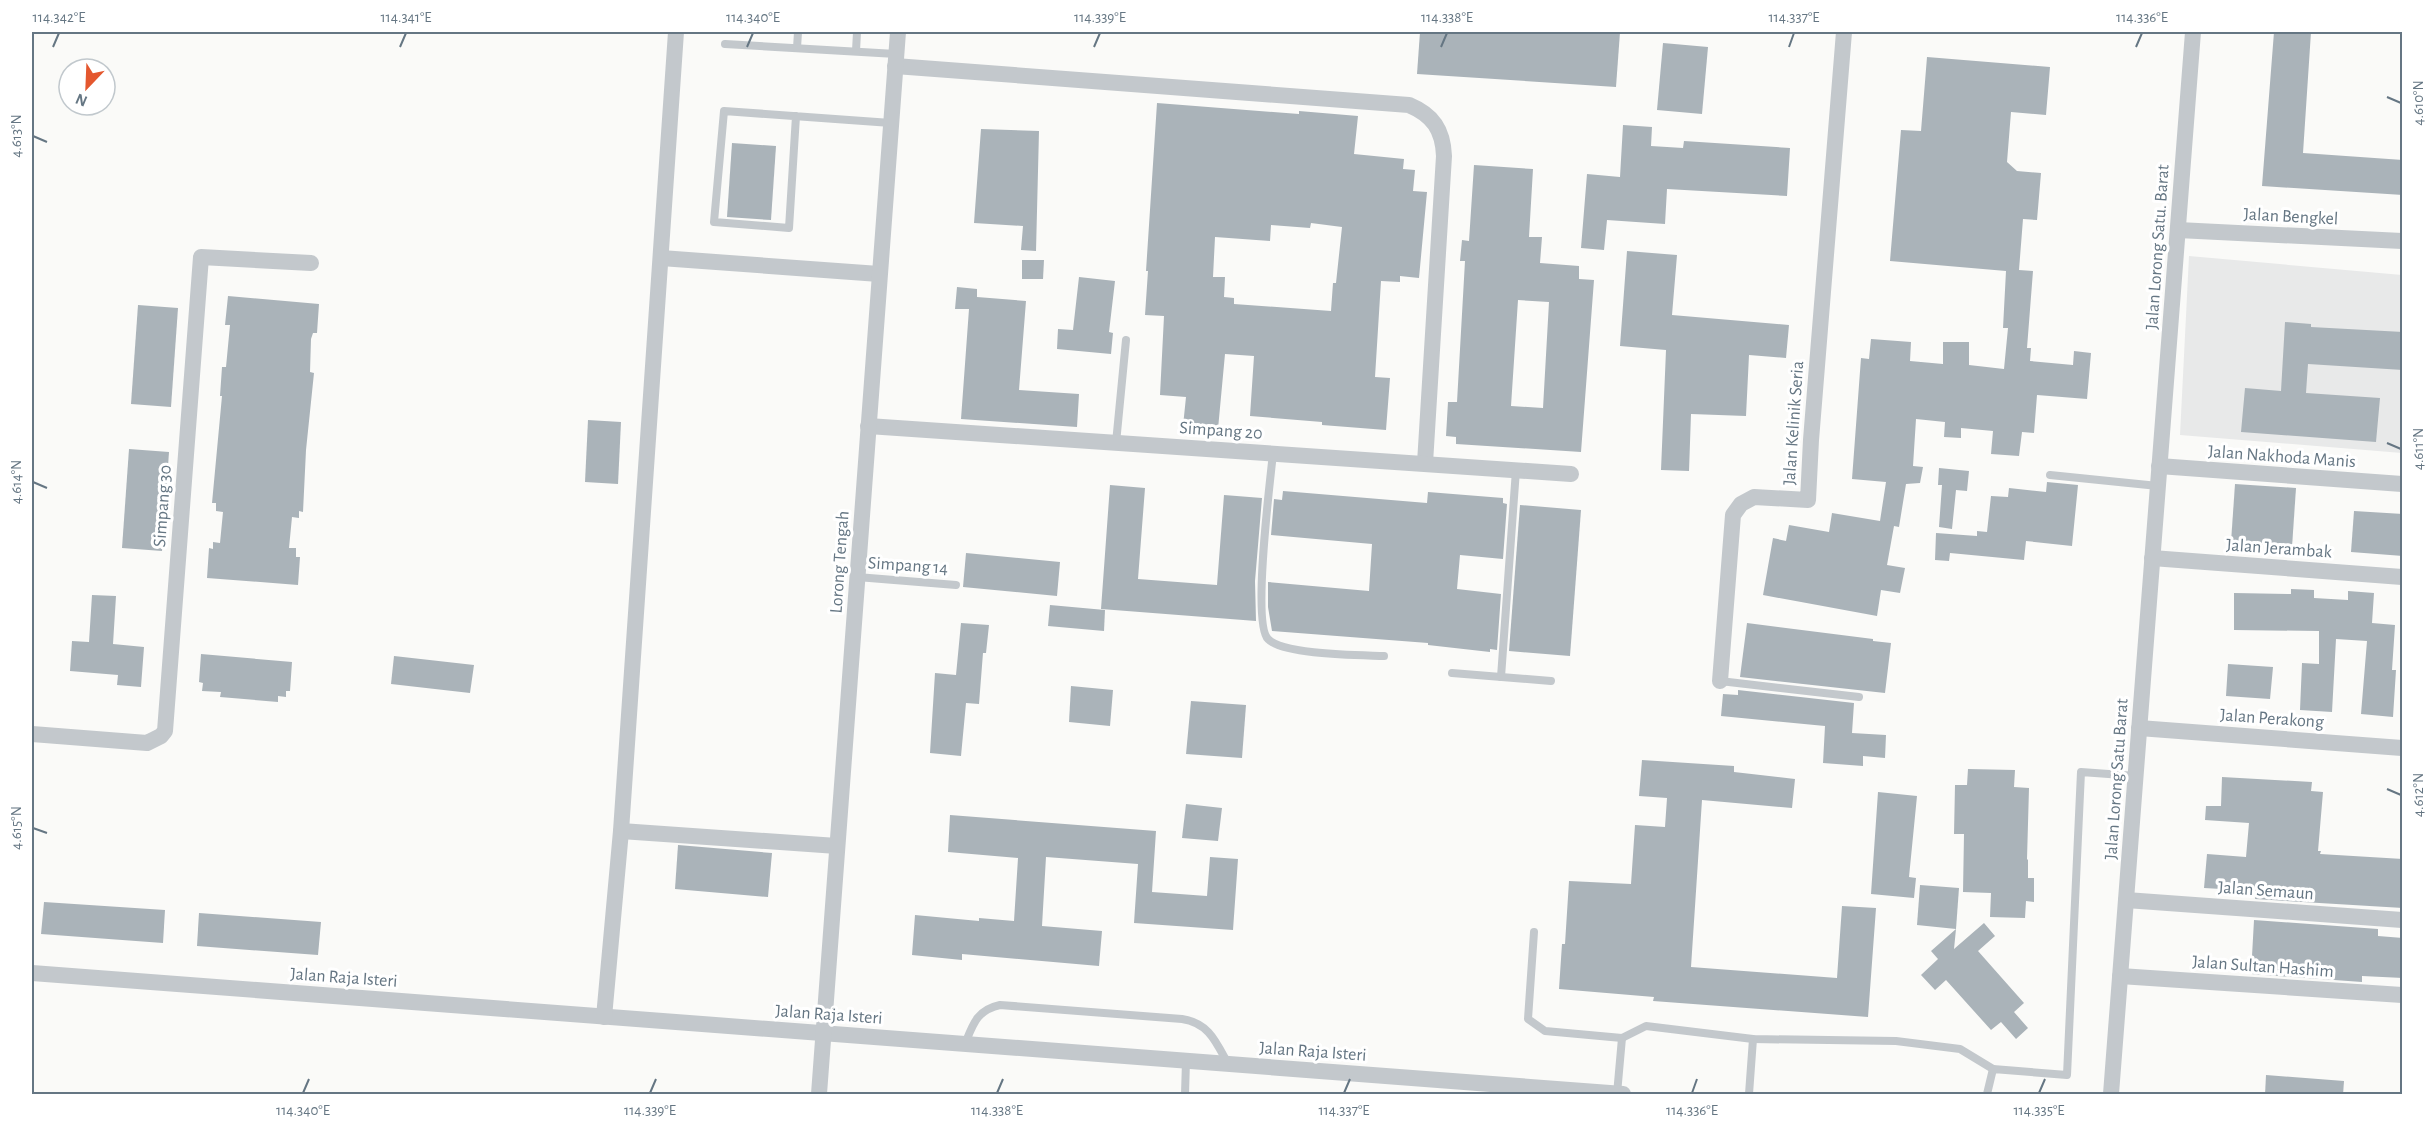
<svg xmlns="http://www.w3.org/2000/svg" width="2434" height="1126" font-family="'Alegreya Sans',sans-serif">
<style>
.built{fill:#e8e9e9}
.building{fill:#aab3b9;fill-rule:evenodd}
.lines{fill:none;stroke-linecap:round;stroke-linejoin:round}
.service{stroke:#c3c8cc;stroke-width:8}
.minor{stroke:#c3c8cc;stroke-width:16}
.ticks{fill:none;stroke:#657683;stroke-width:2}
.labels{text-anchor:middle;stroke-width:6;stroke-linejoin:round;paint-order:stroke}
.street-label{font-size:18px;fill:#657683;stroke:#fff}
.neatline{fill:none;stroke:#657683;stroke-width:2}
.ticks-label{font-size:15px;text-anchor:middle;fill:#657683}
</style>
<rect width="100%" height="100%" fill="#fafaf8"/>
<!-- built -->
<polygon class="built" points="2189,256 2402,275 2402,453 2180,435"/>
<!-- building -->
<g class="building">
<polygon points="1420,32 1620,32 1616,87 1417,74"/>
<polygon points="2274,32 2311,32 2303,153 2403,160 2403,195 2262,186"/>
<polygon points="1663,43 1708,47 1702,114 1657,110"/>
<polygon points="1927,57 2050,67 2046,115 2011,112 2007,162 2017,171 2041,173 2037,220 2023,219 2019,270 2033,271 2027,348 2031,348 2030,361 2073,365 2074,351 2091,353 2087,399 2037,395 2034,433 2022,432 2019,456 1991,454 1993,431 1961,428 1961,438 1944,437 1945,422 1916,419 1913,466 1923,467 1920,483 1906,484 1899,527 1894,526 1887,565 1905,568 1900,593 1881,590 1877,616 1763,595 1773,538 1786,541 1789,525 1829,532 1832,513 1880,521 1886,482 1852,479 1861,358 1869,359 1871,339 1911,342 1910,361 1943,364 1943,342 1969,342 1969,365 2004,369 2008,328 2003,328 2006,271 1890,261 1901,130 1921,131"/>
<path d="M1157 103 1299 114V111L1358 116 1354 154 1404 159 1403 169 1415 170 1413 191 1427 192 1419 278 1400 276V282L1381 281 1375 377 1390 378 1386 430 1322 425V422L1250 416 1254 356 1225 354 1218 429 1183 426 1186 397 1160 395 1164 316 1145 315 1148 271H1146ZM1311 223 1342 227 1336 283H1333L1331 311 1234 304V298L1224 297 1225 277H1213L1215 237 1270 241 1271 225 1310 228Z"/>
<polygon points="1623,125 1652,127 1651,146 1683,148 1684,141 1790,148 1787,196 1667,189 1665,224 1607,220 1604,250 1581,248 1587,174 1620,177"/>
<polygon points="981,129 1039,131 1036,251 1021,250 1023,226 974,223"/>
<polygon points="732,143 776,146 771,220 727,217"/>
<path d="M1474 165 1533 169 1529 237H1542L1540 263 1579 266V279L1594 280 1581 452 1456 444V437L1446 436 1448 402H1457L1465 261H1460L1462 240 1469 241ZM1518 300 1549 302 1543 408 1511 406Z"/>
<polygon points="1627,251 1677,255 1672,315 1789,325 1786,358 1749,355 1746,416 1691,414 1689,471 1661,470 1666,350 1620,346"/>
<polygon points="1022,260 1044,260 1043,279 1022,279"/>
<polygon points="1079,277 1115,281 1109,332 1113,333 1111,354 1057,349 1058,329 1073,330"/>
<polygon points="957,287 977,289 977,297 1026,301 1019,390 1079,394 1077,427 961,419 969,309 955,309"/>
<polygon points="228,296 319,304 317,333 313,333 311,339 310,372 314,373 306,450 303,512 299,511 299,518 292,517 289,548 296,548 296,557 300,557 298,585 207,578 209,548 213,549 213,542 220,543 223,512 216,511 216,503 212,503 222,396 220,396 222,367 226,367 230,325 225,325"/>
<polygon points="138,305 178,308 171,407 131,404"/>
<polygon points="2285,322 2311,324 2311,327 2403,332 2403,370 2308,364 2306,393 2380,398 2376,442 2241,432 2245,388 2281,391"/>
<polygon points="588,420 621,422 618,484 585,482"/>
<polygon points="129,449 169,452 162,551 122,548"/>
<polygon points="1939,468 1969,471 1967,491 1956,490 1952,529 1939,527 1942,485 1938,485"/>
<polygon points="2047,482 2078,485 2072,546 2026,541 2024,560 1950,553 1949,561 1935,560 1936,533 1977,536 1977,531 1987,532 1991,496 2008,497 2009,488 2046,492"/>
<polygon points="2235,484 2296,488 2292,547 2231,542"/>
<polygon points="1110,485 1145,488 1138,579 1217,585 1224,495 1262,498 1255,581 1256,621 1101,609"/>
<polygon points="1283,491 1427,503 1428,492 1503,498 1503,503 1507,504 1503,559 1460,555 1457,589 1501,594 1497,650 1490,649 1490,652 1428,645 1428,643 1272,631 1268,607 1268,582 1369,591 1372,544 1271,535 1274,499 1282,500"/>
<polygon points="1520,505 1581,510 1570,656 1509,651"/>
<polygon points="2354,511 2403,514 2403,556 2351,552"/>
<polygon points="966,553 1060,562 1057,596 963,587"/>
<polygon points="2291,589 2314,590 2314,598 2348,600 2348,591 2374,593 2372,623 2395,625 2392,670 2396,670 2393,717 2361,714 2367,641 2336,639 2332,712 2300,710 2302,663 2319,664 2319,631 2234,630 2234,593 2291,594"/>
<polygon points="92,595 116,596 113,644 144,647 141,687 117,685 118,675 70,671 72,641 89,642"/>
<polygon points="1050,605 1105,610 1104,631 1048,626"/>
<polygon points="961,623 989,625 986,653 983,653 979,704 966,703 961,756 930,753 935,673 956,675"/>
<polygon points="1747,623 1873,639 1873,641 1891,643 1885,693 1740,677"/>
<polygon points="201,654 292,662 290,691 286,691 286,697 278,696 278,702 220,697 221,692 202,691 203,683 199,682"/>
<polygon points="394,656 474,665 470,693 391,684"/>
<polygon points="2228,664 2273,667 2270,699 2226,696"/>
<polygon points="1071,686 1113,690 1110,726 1069,722"/>
<polygon points="1738,690 1854,703 1852,733 1886,735 1885,758 1863,756 1863,766 1823,763 1825,726 1721,716 1723,694 1738,695"/>
<polygon points="1191,701 1246,705 1242,758 1186,754"/>
<polygon points="1642,760 1734,766 1734,772 1795,779 1792,808 1702,800 1691,967 1837,978 1842,906 1876,908 1868,1017 1653,1001 1654,997 1559,989 1562,944 1565,944 1569,881 1631,884 1635,825 1665,827 1667,798 1639,796"/>
<polygon points="1968,769 2015,770 2014,787 2029,788 2027,859 2028,860 2028,878 2034,878 2034,902 2026,901 2025,918 1990,917 1991,893 1963,892 1964,834 1954,834 1955,785 1967,785"/>
<polygon points="2222,777 2312,782 2311,791 2323,792 2318,851 2321,851 2320,854 2403,859 2403,908 2255,899 2256,891 2204,888 2207,854 2246,857 2249,823 2205,820 2206,806 2221,806"/>
<polygon points="1878,792 1917,796 1909,877 1916,878 1914,898 1871,894"/>
<polygon points="1186,804 1222,808 1218,841 1182,838"/>
<polygon points="950,815 1156,831 1152,892 1207,896 1210,857 1238,859 1233,930 1134,923 1138,864 1046,857 1042,926 1102,931 1099,966 962,954 962,960 912,955 915,915 979,921 979,918 1014,921 1018,858 948,852"/>
<polygon points="678,845 772,853 768,897 675,889"/>
<polygon points="1920,885 1959,888 1956,929 1917,925"/>
<polygon points="44,902 165,910 163,943 41,934"/>
<polygon points="199,913 321,922 318,955 197,946"/>
<polygon points="2254,920 2378,929 2378,936 2403,938 2403,978 2362,976 2362,982 2251,974"/>
<polygon points="1984,923 1995,936 1978,951 2024,1003 2014,1012 2028,1028 2016,1039 2001,1022 1991,1030 1946,980 1935,990 1921,975 1938,959 1931,951 1956,929 1954,949"/>
<polygon points="2266,1075 2344,1081 2343,1095 2265,1095"/>
</g>
<g class="lines">
<!-- service -->
<g class="service">
<polyline points="725,44 896,54"/>
<polyline points="797,48 798,32"/>
<polyline points="856,51 857,32"/>
<polyline points="796,116 789,228 714,222 724,111 891,123"/>
<polyline points="1116,443 1126,340"/>
<path d="M1273 453C1270 483 1252 623 1268 639 1283 655 1360 655 1384 656"/>
<polyline points="2050,475 2158,486"/>
<polyline points="857,577 956,585"/>
<polyline points="1452,673 1551,681"/>
<polyline points="1501,677 1516,470"/>
<polyline points="1720,681 1859,697"/>
<polyline points="1534,932 1528,1019 1545,1031 1622,1038 1646,1026 1753,1039 1896,1041 1960,1049 1993,1069"/>
<path d="M965 1044C973 1024 977 1010 1000 1005L1182 1019C1209 1023 1216 1042 1228 1064"/>
<polyline points="1185,1094 1186,1061"/>
<polyline points="1617,1094 1622,1038"/>
<polyline points="1749,1094 1753,1039"/>
<polyline points="1987,1094 1993,1069 2067,1075 2081,772 2136,776"/>
</g>
<!-- minor -->
<g class="minor">
<path d="M895 66 1409 105C1433 115 1443 130 1444 156L1425 463"/>
<polyline points="2178,230 2402,241"/>
<polyline points="661,258 879,274"/>
<polyline points="868,426 1571,474"/>
<polyline points="2159,466 2402,484"/>
<polyline points="2152,558 2402,577"/>
<polyline points="1720,681 1733,515 1741,504 1754,497 1808,500 1811,440 1844,32"/>
<polyline points="2139,728 2402,748"/>
<polyline points="32,734 147,743 161,736 165,731 201,257 311,263"/>
<polyline points="621,831 837,846"/>
<polyline points="2126,900 2402,920"/>
<polyline points="32,973 1623,1094"/>
<polyline points="2120,976 2402,995"/>
<polyline points="604,1017 621,831 676,32"/>
<polyline points="819,1094 898,32"/>
<polyline points="2111,1094 2193,32"/>
</g>
</g>
<!-- ticks -->
<path class="ticks" d="M53 47 59 33M400 47 406 33M747 47 753 33M1094 47 1100 33M1441 47 1447 33M1789 47 1794 33M2136 47 2142 33M2387 97 2401 103M33 136 47 142M2387 443 2401 449M33 482 47 488M2387 789 2401 795M33 828 47 833M303 1093 309 1079M650 1093 656 1079M997 1093 1003 1079M1344 1093 1350 1079M1692 1093 1697 1079M2039 1093 2045 1079"/>
<g class="labels">
<!-- street labels -->
<g class="street-label">
<text transform="translate(2291 216) rotate(3)" y="6">Jalan Bengkel</text>
<text transform="translate(2157 247) rotate(-86)" y="6">Jalan Lorong Satu. Barat</text>
<text transform="translate(1793 423) rotate(-86)" y="6">Jalan Kelinik Seria</text>
<text transform="translate(1221 430) rotate(4)" y="6">Simpang 20</text>
<text transform="translate(2282 456) rotate(4)" y="6">Jalan Nakhoda Manis</text>
<text transform="translate(162 506) rotate(-86)" y="6">Simpang 30</text>
<text transform="translate(2279 548) rotate(4)" y="6">Jalan Jerambak</text>
<text transform="translate(839 562) rotate(-86)" y="6">Lorong Tengah</text>
<text transform="translate(908 565) rotate(4)" y="6">Simpang 14</text>
<text transform="translate(2272 718) rotate(4)" y="6">Jalan Perakong</text>
<text transform="translate(2116 779) rotate(-86)" y="6">Jalan Lorong Satu Barat</text>
<text transform="translate(2266 890) rotate(4)" y="6">Jalan Semaun</text>
<text transform="translate(2263 966) rotate(4)" y="6">Jalan Sultan Hashim</text>
<text transform="translate(344 977) rotate(4)" y="6">Jalan Raja Isteri</text>
<text transform="translate(829 1014) rotate(4)" y="6">Jalan Raja Isteri</text>
<text transform="translate(1313 1051) rotate(4)" y="6">Jalan Raja Isteri</text>
</g>
</g>
<!-- border -->
<rect width="2434" height="1126" fill="none" stroke="#ffffff" stroke-width="66"/>
<!-- north arrow -->
<g transform="translate(87 87) rotate(203)"><circle r="28" fill="#ffffff" stroke="#c1c8cd" stroke-width="1.5"/>
<path d="M0-4.5L10 22L0 15L-10 22Z" fill="#e4572e"/>
<text y="-9" font-size="16" font-weight="bold" text-anchor="middle" fill="#657683">N</text>
</g>
<rect x="33" y="33" width="2368" height="1060" class="neatline"/>
<g class="ticks-label">
<text x="59" y="22">114.342°E</text>
<text x="406" y="22">114.341°E</text>
<text x="753" y="22">114.340°E</text>
<text x="1100" y="22">114.339°E</text>
<text x="1447" y="22">114.338°E</text>
<text x="1794" y="22">114.337°E</text>
<text x="2142" y="22">114.336°E</text>
<text transform="translate(2418 103) rotate(-90)" y="5">4.610°N</text>
<text transform="translate(16 136) rotate(-90)" y="5">4.613°N</text>
<text transform="translate(2418 449) rotate(-90)" y="5">4.611°N</text>
<text transform="translate(16 482) rotate(-90)" y="5">4.614°N</text>
<text transform="translate(2418 795) rotate(-90)" y="5">4.612°N</text>
<text transform="translate(16 828) rotate(-90)" y="5">4.615°N</text>
<text x="303" y="1115">114.340°E</text>
<text x="650" y="1115">114.339°E</text>
<text x="997" y="1115">114.338°E</text>
<text x="1344" y="1115">114.337°E</text>
<text x="1692" y="1115">114.336°E</text>
<text x="2039" y="1115">114.335°E</text>
</g>
</svg>
